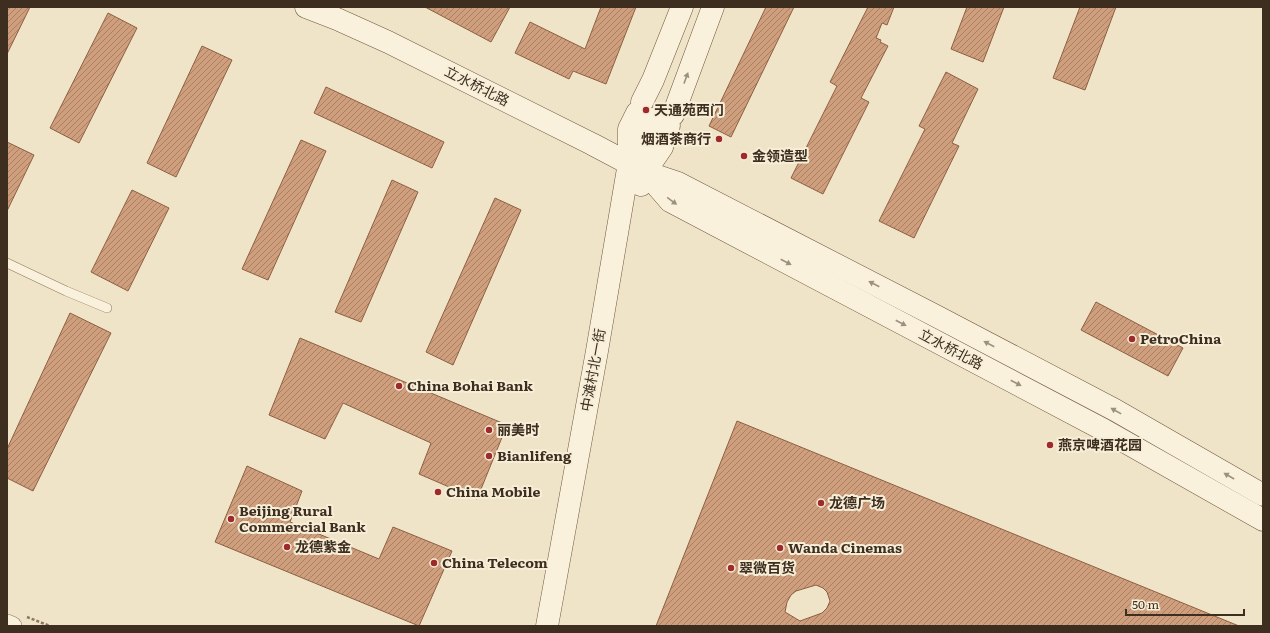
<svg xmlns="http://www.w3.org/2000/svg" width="1270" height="633" font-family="Literata,'Noto Sans SC',serif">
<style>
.building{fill:url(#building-hatch);stroke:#8d5f41;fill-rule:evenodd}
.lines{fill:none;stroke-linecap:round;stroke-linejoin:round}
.lane-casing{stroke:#8d765c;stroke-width:10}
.street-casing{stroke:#8d765c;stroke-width:20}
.secondary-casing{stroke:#6f573f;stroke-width:23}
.path{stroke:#8d765c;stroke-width:2.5;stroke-dasharray:3 2;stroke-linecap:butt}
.lane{stroke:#faf1dc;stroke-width:9}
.street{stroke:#faf1dc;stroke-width:19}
.secondary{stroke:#faf1dc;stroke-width:22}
.oneway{fill:#9c907e}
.poi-dot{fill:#9e2a2b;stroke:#f7eed8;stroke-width:1.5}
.labels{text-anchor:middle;stroke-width:4;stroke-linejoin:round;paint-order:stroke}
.street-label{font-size:14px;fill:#3d2e20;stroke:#f7eed8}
.poi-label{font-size:14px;font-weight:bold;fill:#3d2e20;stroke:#f7eed8;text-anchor:start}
</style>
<defs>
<pattern id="building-hatch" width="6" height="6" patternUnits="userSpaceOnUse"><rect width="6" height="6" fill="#cf9f7d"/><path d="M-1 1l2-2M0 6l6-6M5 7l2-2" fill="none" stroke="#a98266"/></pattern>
</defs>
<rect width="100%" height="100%" fill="#f0e4c8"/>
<!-- building -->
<g class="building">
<polygon points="7,7 30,7 7,54"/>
<polygon points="425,7 510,7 491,42"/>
<polygon points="601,7 636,7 606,84 573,71 569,79 515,53 530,22 585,49"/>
<polygon points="766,7 794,7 731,137 709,126"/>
<polygon points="868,7 894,7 887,25 882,23 876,38 881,40 880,42 888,46 861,98 869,102 823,194 791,178 837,86 830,82"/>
<polygon points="967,7 1004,7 983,62 951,49"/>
<polygon points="1080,7 1116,7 1085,90 1053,78"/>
<polygon points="108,13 137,28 79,143 50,128"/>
<polygon points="202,46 232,60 176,177 147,163"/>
<polygon points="946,72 978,89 952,143 959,146 914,238 879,221 925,129 919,126"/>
<polygon points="326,87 444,142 432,168 314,113"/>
<polygon points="301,140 326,151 268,280 242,269"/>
<polygon points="7,142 34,155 7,211"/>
<polygon points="392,180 418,192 361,322 335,312"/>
<polygon points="132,190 169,208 128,291 91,272"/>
<polygon points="495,198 521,210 453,365 426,352"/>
<polygon points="1096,302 1183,348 1168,376 1081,330"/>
<polygon points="70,313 111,333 33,491 7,478 7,449"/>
<polygon points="300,338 507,425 477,499 419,474 431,443 343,403 325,439 269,415"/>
<path d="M737 421 1239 626H656ZM816 585 823 588 827 592 830 601 827 608 822 613 800 621 785 612 787 602 791 595 796 591Z"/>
<polygon points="247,466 302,491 290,522 379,559 393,527 452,551 419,626 215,542"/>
</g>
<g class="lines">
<!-- lane casing -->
<g class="lane-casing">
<polyline id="lane" points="7,263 66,291 107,308"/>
</g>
<!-- street casing -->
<g class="street-casing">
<polyline id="street" points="7,624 12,626"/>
</g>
<!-- secondary casing -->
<g class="secondary-casing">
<g id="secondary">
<polyline points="306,7 337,19 388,42 592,144 645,172 678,183 934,315 1115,410 1263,495"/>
<polyline points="642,102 653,80 682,7"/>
<polyline points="673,115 713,7"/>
<polyline points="629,158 629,129 637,113"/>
<polyline points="645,172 670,201 1104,430 1263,520"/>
<polyline points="641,185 645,172 662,147 669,126"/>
<polyline points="547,626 597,351 629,163 652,119"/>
</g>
</g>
<!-- path -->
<polyline class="path" points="27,617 50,626"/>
<!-- lane -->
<use href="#lane" class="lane"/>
<!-- street -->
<use href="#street" class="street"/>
<!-- secondary -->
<use href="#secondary" class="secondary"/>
</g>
<!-- one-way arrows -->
<defs><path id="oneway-solid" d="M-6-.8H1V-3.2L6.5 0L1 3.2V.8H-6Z"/></defs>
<g class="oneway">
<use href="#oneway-solid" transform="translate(686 78) rotate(-70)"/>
<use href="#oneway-solid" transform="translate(672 201) rotate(36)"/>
<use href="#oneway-solid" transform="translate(786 262) rotate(28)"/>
<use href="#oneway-solid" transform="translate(874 284) rotate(-153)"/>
<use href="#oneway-solid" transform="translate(901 323) rotate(28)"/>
<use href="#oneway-solid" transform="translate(989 344) rotate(-152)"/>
<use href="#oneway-solid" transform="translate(1016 383) rotate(28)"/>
<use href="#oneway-solid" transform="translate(1116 411) rotate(-151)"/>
<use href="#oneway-solid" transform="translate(1229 476) rotate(-150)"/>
</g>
<!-- markers -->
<g class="poi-dot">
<circle cx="646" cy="110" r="4"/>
<circle cx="719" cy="139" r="4"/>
<circle cx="744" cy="156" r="4"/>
<circle cx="1132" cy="339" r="4"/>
<circle cx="399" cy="386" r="4"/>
<circle cx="489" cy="430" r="4"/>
<circle cx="1050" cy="445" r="4"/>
<circle cx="489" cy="456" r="4"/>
<circle cx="438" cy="492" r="4"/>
<circle cx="821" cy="503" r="4"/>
<circle cx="231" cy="519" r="4"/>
<circle cx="287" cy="547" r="4"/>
<circle cx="780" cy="548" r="4"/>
<circle cx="434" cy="563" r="4"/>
<circle cx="731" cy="568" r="4"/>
</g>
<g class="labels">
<!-- street labels -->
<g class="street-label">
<text transform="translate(477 86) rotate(27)" y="5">立水桥北路</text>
<text transform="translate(951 349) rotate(28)" y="5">立水桥北路</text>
<text transform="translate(593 370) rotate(-80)" y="5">中滩村北一街</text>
</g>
<!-- poi labels -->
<g class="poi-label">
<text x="654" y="115">天通苑西门</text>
<text x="711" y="144" text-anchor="end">烟酒茶商行</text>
<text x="752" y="161">金领造型</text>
<text x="1140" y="344">PetroChina</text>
<text x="407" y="391">China Bohai Bank</text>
<text x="497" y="435">丽美时</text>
<text x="1058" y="450">燕京啤酒花园</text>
<text x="497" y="461">Bianlifeng</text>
<text x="446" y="497">China Mobile</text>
<text x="829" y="508">龙德广场</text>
<text x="239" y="516">Beijing Rural<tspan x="239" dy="16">Commercial Bank</tspan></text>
<text x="295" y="552">龙德紫金</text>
<text x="788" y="553">Wanda Cinemas</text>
<text x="442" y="568">China Telecom</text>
<text x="739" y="573">翠微百货</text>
</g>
</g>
<!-- border -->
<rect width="1270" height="633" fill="none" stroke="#3d2e20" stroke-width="16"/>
<!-- scale -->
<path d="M1126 609v6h118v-6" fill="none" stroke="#3d2e20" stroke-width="2"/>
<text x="1132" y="609" font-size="12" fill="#3d2e20" stroke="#f7eed8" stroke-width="3" paint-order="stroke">50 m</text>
</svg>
